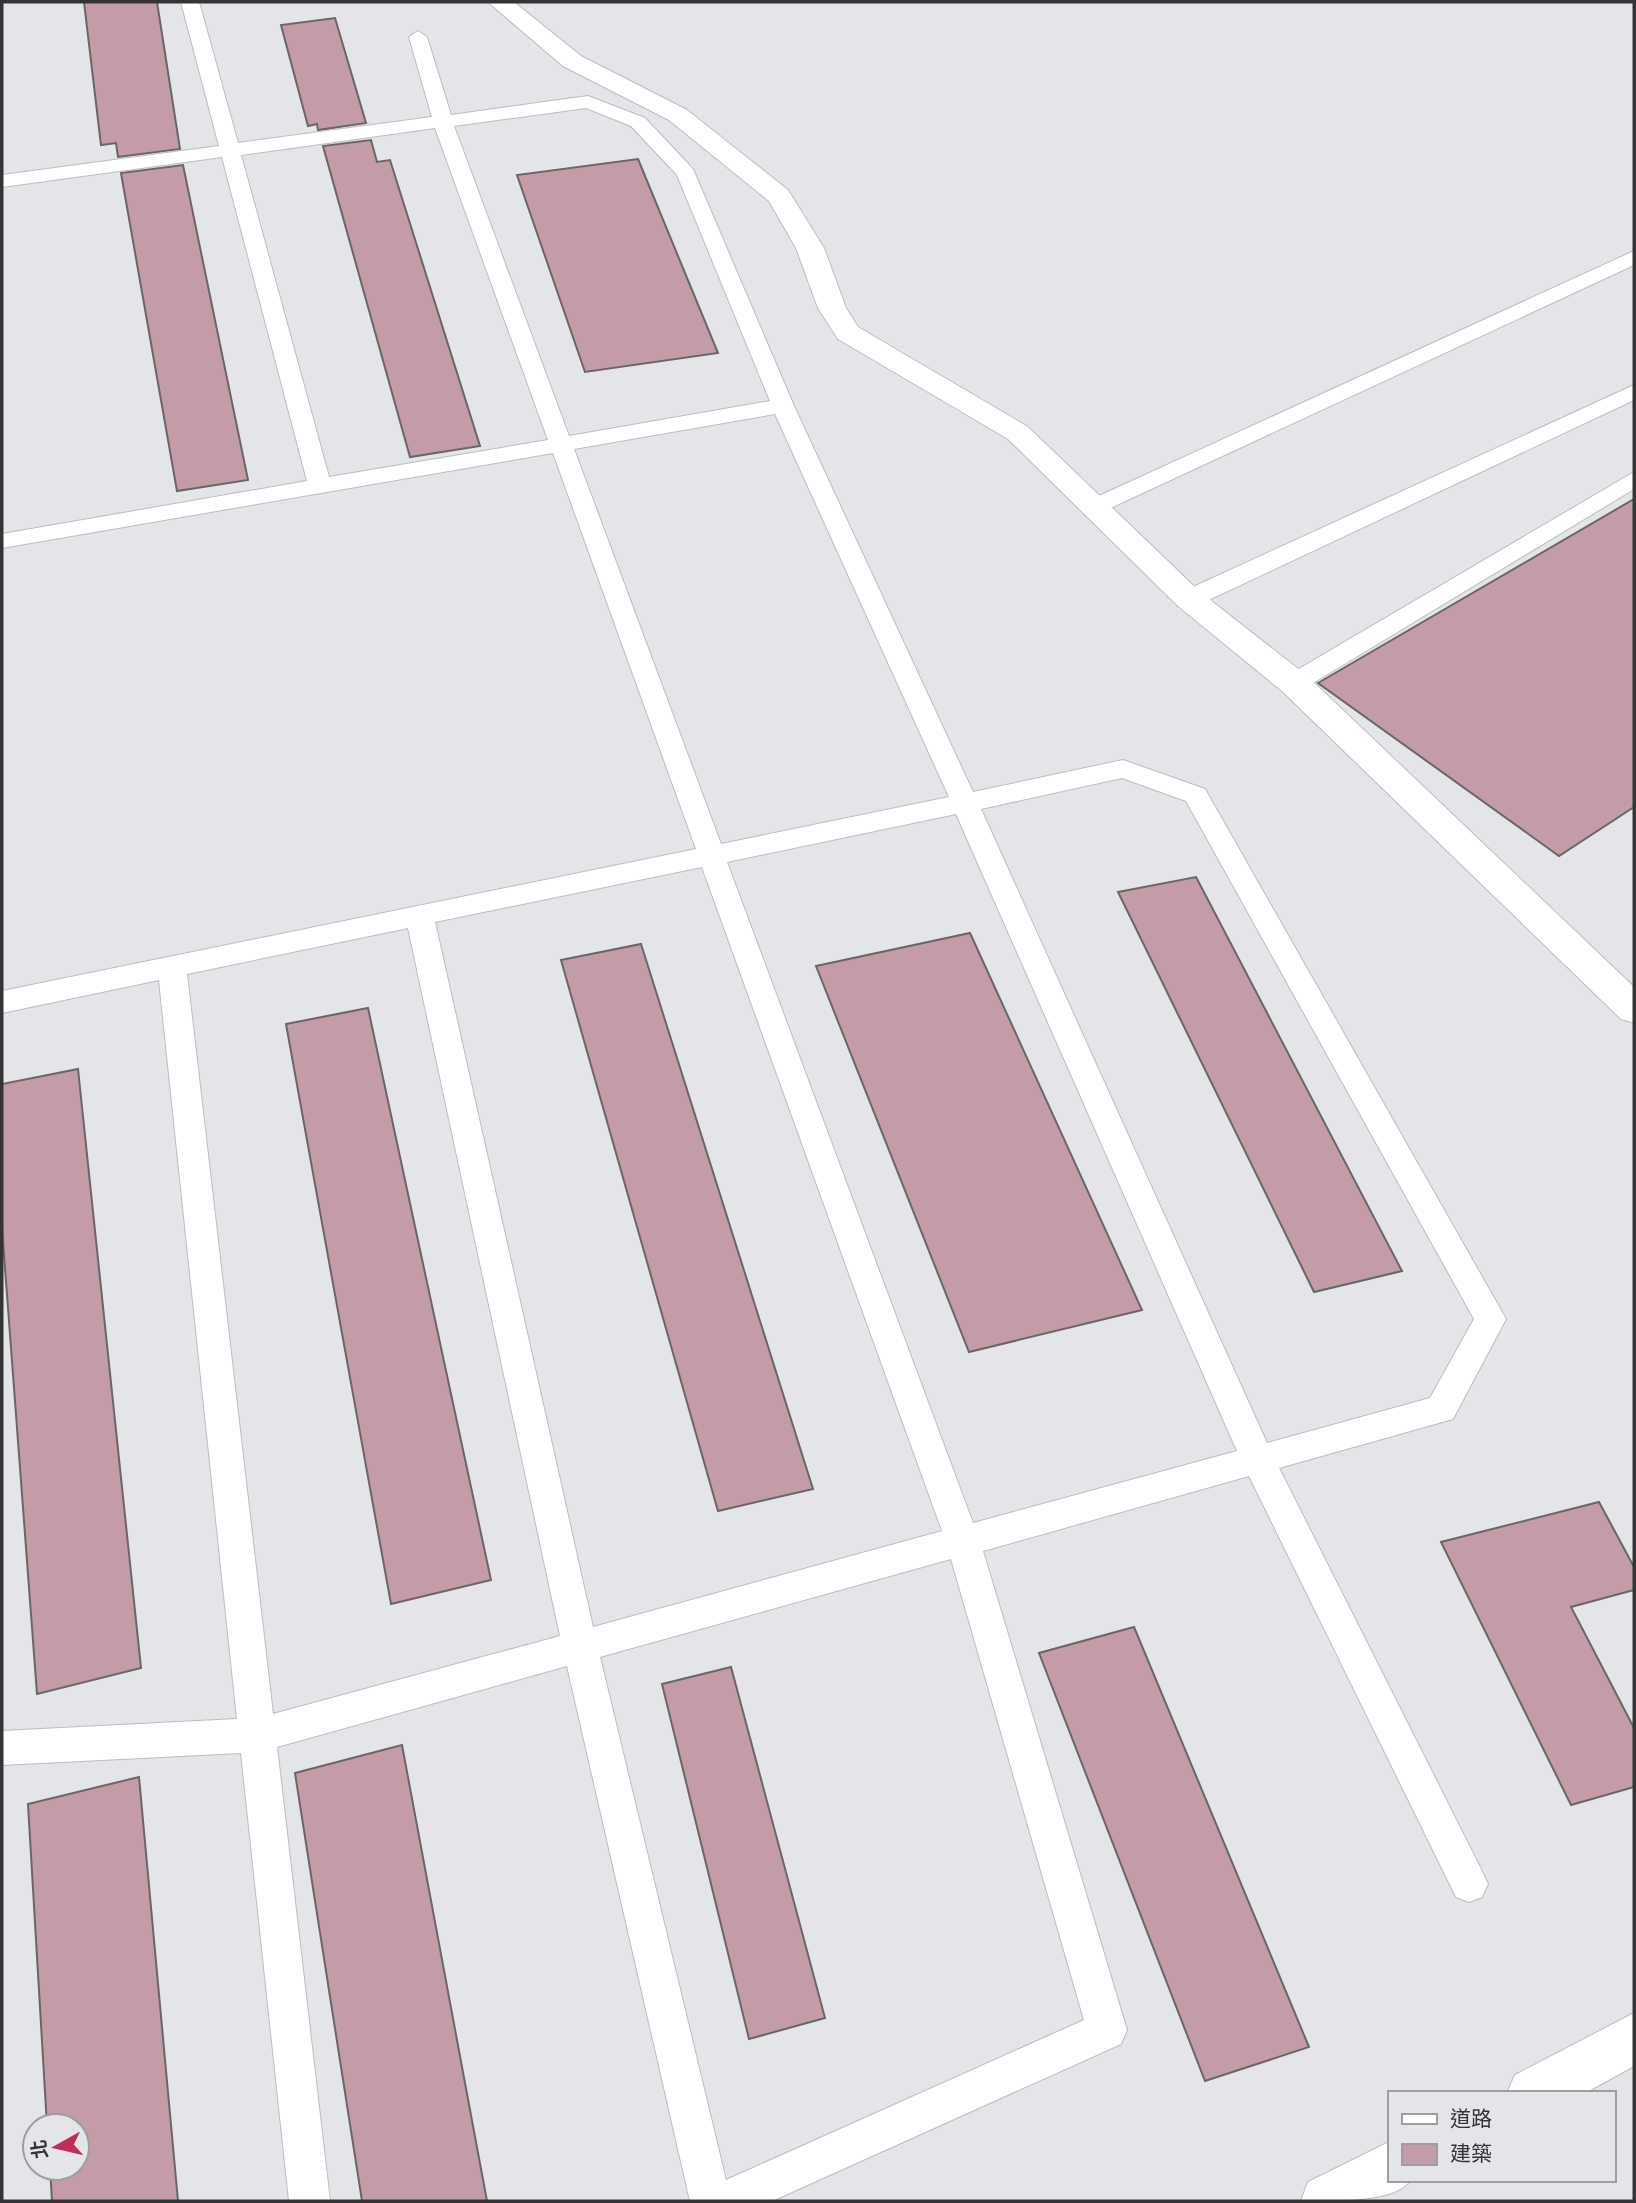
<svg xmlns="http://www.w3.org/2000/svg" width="1636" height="2203" font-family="Barlow,'Noto Sans TC',sans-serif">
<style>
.building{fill:#c49ca8;stroke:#6a6667;stroke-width:2}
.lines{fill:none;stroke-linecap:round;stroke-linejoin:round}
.service-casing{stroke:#bcbdc1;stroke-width:2}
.minor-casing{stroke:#bcbdc1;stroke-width:2}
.service{fill:#fff;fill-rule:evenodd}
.minor{fill:#fff;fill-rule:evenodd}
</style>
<rect width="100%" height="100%" fill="#e4e5e9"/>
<!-- building -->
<g class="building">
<polygon points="84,2 157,2 180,149 118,157 116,143 101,145"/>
<polygon points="335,18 366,123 318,130 317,124 308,126 281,25"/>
<polygon points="371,140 377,162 390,160 480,446 410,457 323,146"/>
<polygon points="638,159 718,353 585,372 517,175"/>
<polygon points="183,165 248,480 177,491 121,173"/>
<polygon points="1634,499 1634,807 1559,856 1318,683"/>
<polygon points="1196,877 1402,1271 1314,1292 1118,892"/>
<polygon points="970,933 1142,1310 969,1352 816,966"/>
<polygon points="641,944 813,1489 718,1511 561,960"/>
<polygon points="368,1008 491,1580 391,1604 286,1024"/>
<polygon points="78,1069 141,1668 37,1694 2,1228 2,1084"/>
<polygon points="1599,1502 1634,1567 1634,1590 1571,1607 1634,1728 1634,1787 1571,1805 1441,1542"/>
<polygon points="1134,1627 1309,2047 1205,2081 1039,1653"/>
<polygon points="731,1667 825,2018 749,2039 662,1684"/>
<polygon points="402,1745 487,2201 362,2201 295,1773"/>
<polygon points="139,1777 178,2201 52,2201 50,2168 77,2168 77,2126 47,2126 28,1804"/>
</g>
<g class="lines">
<!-- service casing -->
<g class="service-casing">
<g id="service">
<path d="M181 2H199L238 143 432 117 409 37 418 31 427 37 451 115 588 96 645 118 693 169 794 406 973 792 1123 760 1205 789 1506 1319 1453 1419 1279 1468 1482 1871 1488 1884 1482 1897 1469 1902 1456 1897 1249 1476 983 1551 1127 2030 1121 2044 772 2201H690L567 1666 277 1747 330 2201H289L241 1753 2 1765V1731L237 1719 159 980 2 1013V991L696 849 553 453 2 548V534L307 481 222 157 2 187V175L219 146ZM586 108 631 126 677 175 770 401 569 436 454 126ZM435 128 548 440 329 477 241 155ZM775 414 949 797 721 844 574 449ZM1122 778 1186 801 1474 1319 1430 1398 1267 1443 981 809ZM956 814 1237 1451 973 1523 727 862ZM702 867 942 1531 593 1627 435 922ZM408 928 560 1636 273 1714 187 974ZM951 1559 1084 2020 726 2180 600 1657Z"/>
<polygon points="1634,251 1634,265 1104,511 1088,511 1084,506 1088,501"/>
<polygon points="1634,385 1634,400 1198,605 1180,605 1177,599 1180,593"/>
<polygon points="1634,472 1634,489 1303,689 1285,689 1281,683 1285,677"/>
</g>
</g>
<!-- minor casing -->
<g class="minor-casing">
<g id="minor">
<polygon points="488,2 514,2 581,56 687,110 788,190 824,248 846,308 858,327 1028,427 1200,592 1306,675 1634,987 1634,1023 1621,1019 1282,691 1178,606 1008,439 838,339 818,308 796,248 769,201 669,120 563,66"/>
<polygon points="1634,2013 1634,2066 1585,2093 1507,2093 1515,2075"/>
<path d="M1389 2142V2180H1410C1398 2203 1328 2201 1301 2201L1308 2182Z"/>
</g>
</g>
<!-- service -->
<use href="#service" class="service"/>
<!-- minor -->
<use href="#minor" class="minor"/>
</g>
<!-- border -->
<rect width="1636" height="2203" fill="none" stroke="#343436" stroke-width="7"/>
<!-- legend -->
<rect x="1388" y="2091" width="228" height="91" fill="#e4e5e9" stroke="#9e9ea1" stroke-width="2"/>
<rect x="1402" y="2114" width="35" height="10" fill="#ffffff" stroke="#9e9ea1" stroke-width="2"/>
<text x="1450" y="2126" font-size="21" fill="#343436">道路</text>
<rect x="1402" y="2144" width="35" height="21" fill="#c49ca8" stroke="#9e9ea1" stroke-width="2"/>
<text x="1450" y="2161" font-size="21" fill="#343436">建築</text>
<!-- north arrow -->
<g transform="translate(56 2147) rotate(262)"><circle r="33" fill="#e4e5e9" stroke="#9e9ea1" stroke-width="2"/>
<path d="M0-5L12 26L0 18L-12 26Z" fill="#bd2e5a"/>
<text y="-10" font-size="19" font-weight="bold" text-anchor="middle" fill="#343436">北</text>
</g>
</svg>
